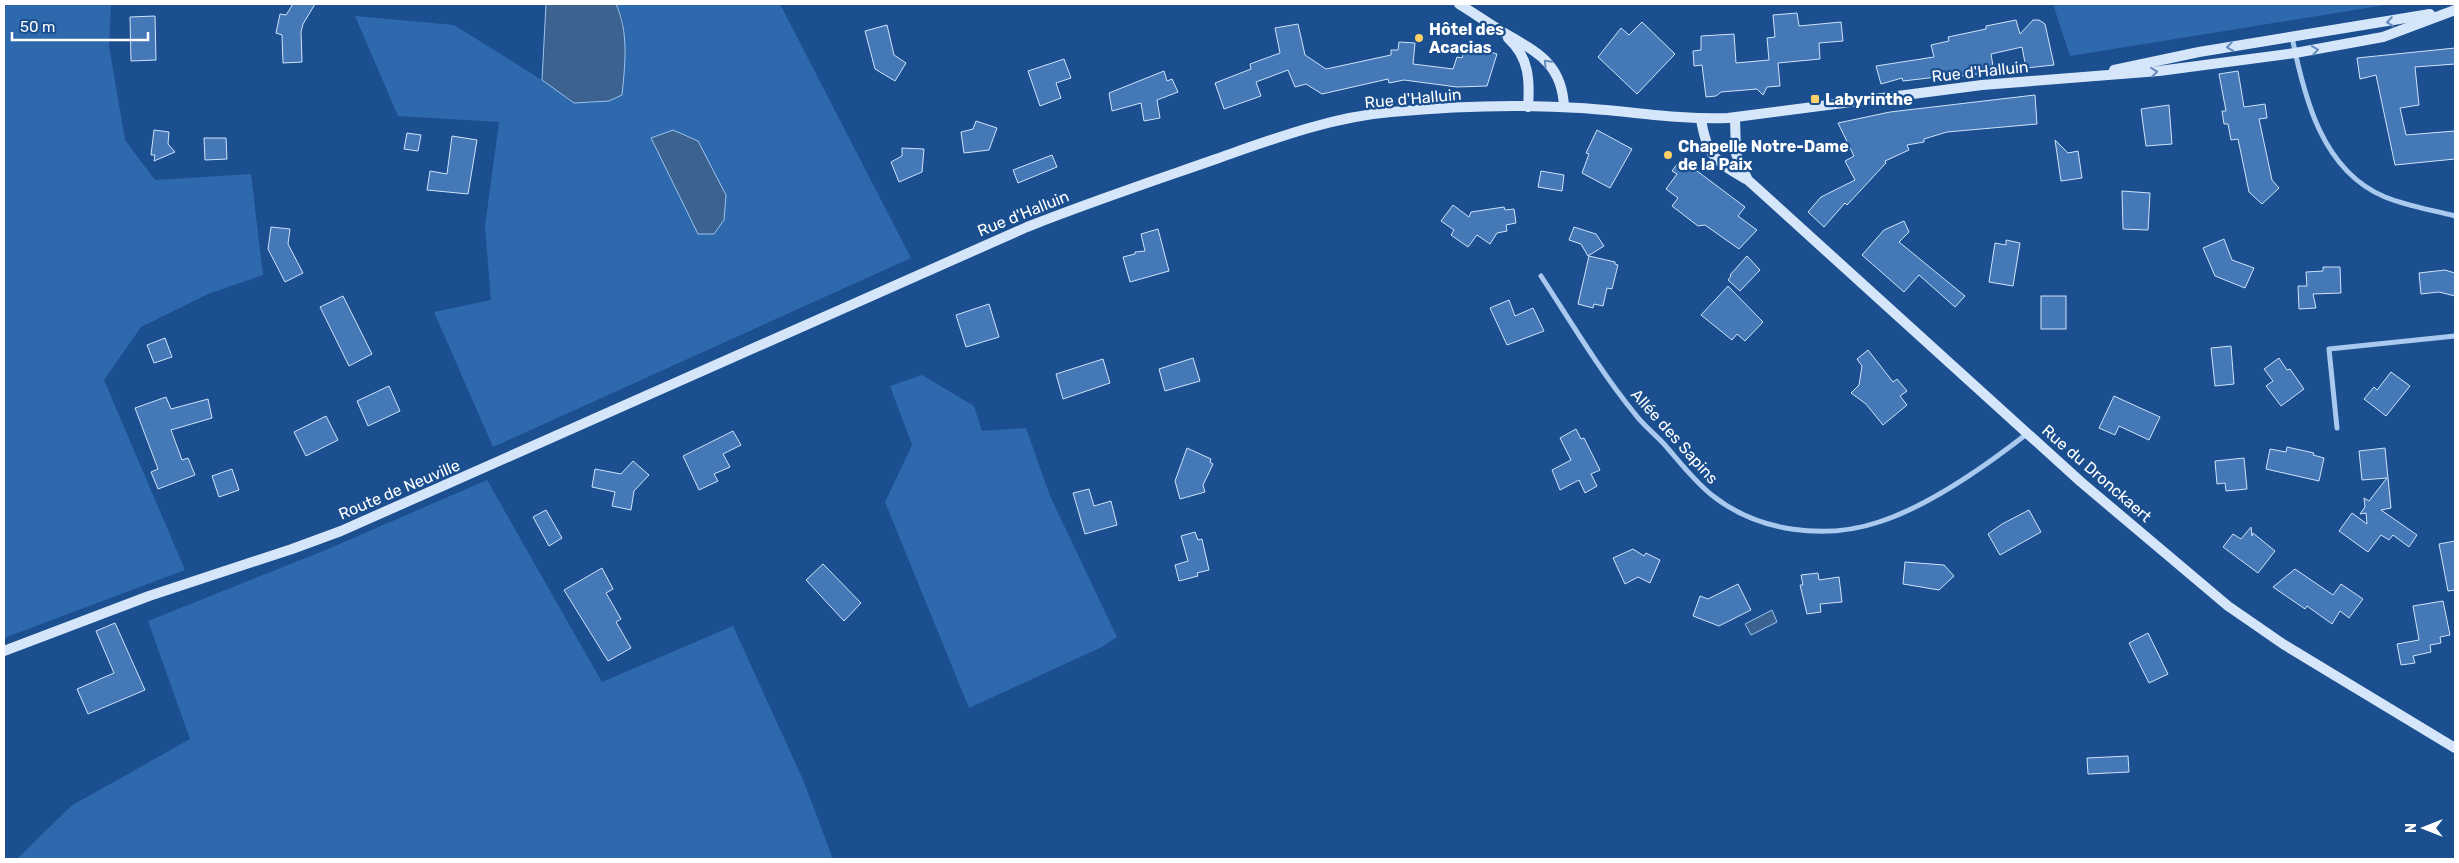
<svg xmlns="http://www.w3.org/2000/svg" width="2459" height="863" font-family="Rubik,sans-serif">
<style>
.green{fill:#2e69ad}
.water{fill:#3c6290;stroke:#9cc4f0}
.building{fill:#4478b7;stroke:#cfe3fa}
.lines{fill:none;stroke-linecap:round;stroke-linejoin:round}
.minor{stroke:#a9c9ee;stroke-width:5}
.secondary{stroke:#d6e6fa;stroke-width:10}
.oneway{stroke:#668bba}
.poi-dot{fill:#ffd166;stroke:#1b4f8f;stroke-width:2}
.labels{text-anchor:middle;stroke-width:4.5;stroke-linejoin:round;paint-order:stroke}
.poi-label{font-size:16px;font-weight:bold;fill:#fff;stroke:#1b4f8f;text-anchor:start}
.street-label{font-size:16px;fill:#fff;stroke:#1b4f8f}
</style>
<rect width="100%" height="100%" fill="#1b4f8f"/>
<!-- green -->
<g class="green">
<polygon points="4,4 111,4 109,46 125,140 155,180 251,174 263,275 208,294 141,327 104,380 185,570 4,638"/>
<polygon points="616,4 780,4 911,258 493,447 434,312 491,300 485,226 499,122 398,116 355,16 454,25 542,80 573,103 592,103 625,63 623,19"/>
<polygon points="2053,4 2392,4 2070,56"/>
<polygon points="922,375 974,406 982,431 1026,428 1050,496 1117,637 1102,647 969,708 885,502 912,445 890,386"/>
<polygon points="487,480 602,682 733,626 804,782 833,859 17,859 71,806 190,739 148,621 328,549"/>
</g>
<!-- water -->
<g class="water">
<path d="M546 4H616C629 32 625 65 622 95L609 101 574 103 542 80Z"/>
<polygon points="673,130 698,141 726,195 724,220 714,234 698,234 651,138"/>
<polygon points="1772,610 1777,622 1751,635 1745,624"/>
</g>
<!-- building -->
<g class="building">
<polygon points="293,4 315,4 303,24 301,32 302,62 283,63 282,35 276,33 280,14 286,15"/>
<polygon points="1797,13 1799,26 1841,22 1843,41 1819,43 1820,59 1778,63 1780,86 1767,87 1763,95 1757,89 1721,92 1716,96 1706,97 1702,65 1694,66 1693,51 1701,50 1701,36 1734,34 1736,63 1769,60 1767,38 1775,37 1773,15"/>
<polygon points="155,16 156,60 131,61 130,17"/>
<polygon points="2016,20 2020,34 2033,20 2039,20 2045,24 2054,65 2026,68 2022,47 1991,54 1994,72 1937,79 1937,77 1903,81 1902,78 1881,84 1876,66 1934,57 1931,45 1949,41 1948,37 1986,29 1986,26"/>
<polygon points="1642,22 1675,54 1637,94 1598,57 1621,28 1629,35"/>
<polygon points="1298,24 1305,55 1326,69 1391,55 1391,50 1398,50 1399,42 1415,43 1413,64 1453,69 1457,57 1462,58 1465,47 1471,46 1497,54 1487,86 1457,87 1404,80 1389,83 1388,79 1322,94 1306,84 1295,87 1288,70 1256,82 1261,96 1224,109 1215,83 1251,69 1250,64 1280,53 1275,28"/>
<polygon points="887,25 894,55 906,63 895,81 875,69 865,31"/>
<polygon points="2455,48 2455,64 2415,67 2419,105 2400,108 2406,135 2455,131 2455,159 2395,165 2376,75 2360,79 2357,58"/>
<polygon points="1064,59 1071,78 1056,83 1061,98 1040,106 1028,71"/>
<polygon points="1164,71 1167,81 1172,79 1178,92 1157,100 1160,118 1144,121 1141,103 1112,111 1109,93"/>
<polygon points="2238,71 2244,107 2265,104 2267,118 2259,119 2272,180 2279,188 2262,204 2249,192 2238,139 2231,140 2228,124 2224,124 2222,111 2226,111 2219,74"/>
<polygon points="2035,95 2037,124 1947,132 1924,139 1924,142 1907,145 1909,150 1885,161 1886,163 1847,205 1845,203 1824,227 1808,212 1821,197 1855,180 1845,161 1854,156 1838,123 1890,112"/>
<polygon points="2169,105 2172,144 2146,146 2141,109"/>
<polygon points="976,121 997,128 989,150 964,153 961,132 973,129"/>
<polygon points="154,130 169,132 168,144 175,152 154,161 155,155 151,155"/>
<polygon points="1597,130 1632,149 1610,188 1582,173 1589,154 1586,153"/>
<polygon points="407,133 421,135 418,151 404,149"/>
<polygon points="452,136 477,140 468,194 427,190 430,171 447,174"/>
<polygon points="204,138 226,138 227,159 205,160"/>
<polygon points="2055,140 2068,153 2078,151 2082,178 2061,181"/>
<polygon points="902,148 924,149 922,172 899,182 891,162 902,156"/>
<polygon points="1052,155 1057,167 1018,183 1013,170"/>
<polygon points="1681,159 1745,207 1738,216 1757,230 1739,249 1705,225 1698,226 1672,206 1678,198 1666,189 1677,174 1672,171"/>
<polygon points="1541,171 1564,175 1562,191 1538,187"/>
<polygon points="2122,191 2150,193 2148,230 2123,229"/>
<polygon points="1453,205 1469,217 1471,212 1504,207 1505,210 1514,209 1516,223 1506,225 1507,231 1497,233 1490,244 1477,235 1468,247 1451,235 1454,230 1441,221"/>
<polygon points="1904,221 1909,232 1899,242 1965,296 1955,307 1919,275 1904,292 1862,255 1884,230"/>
<polygon points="271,227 290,229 288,244 303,273 285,282 268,249"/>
<polygon points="1574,227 1596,234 1604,246 1588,256 1581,244 1569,240"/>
<polygon points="1158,229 1169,271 1130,282 1123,257 1135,254 1135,252 1145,251 1141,234"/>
<polygon points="2224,239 2232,260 2254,268 2245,288 2215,276 2203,248"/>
<polygon points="2006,240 2020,243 2013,286 1989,282 1995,243 2006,245"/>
<polygon points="1589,256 1615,262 1615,264 1618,265 1612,289 1607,288 1603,306 1594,304 1593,308 1578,304"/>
<polygon points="1747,256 1760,270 1740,291 1728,280 1731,276 1730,275"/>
<polygon points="2323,267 2340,267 2341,293 2313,294 2316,308 2299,309 2298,286 2307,286 2306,272 2323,271"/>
<polygon points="2445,270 2455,273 2455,296 2439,292 2421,294 2419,273"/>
<polygon points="1728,286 1763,322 1745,341 1737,334 1732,340 1701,315"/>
<polygon points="343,296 372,354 349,366 320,307"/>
<rect x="2041" y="296" width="25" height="33"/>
<polygon points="1509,300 1515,316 1533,308 1544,331 1507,345 1490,308"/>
<polygon points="989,304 999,337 966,347 956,315"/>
<polygon points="165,338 172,357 154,363 147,345"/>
<polygon points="2231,346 2234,384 2215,386 2211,348"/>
<polygon points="1868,350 1893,382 1897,379 1907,391 1900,396 1907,405 1883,425 1866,404 1851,393 1859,385 1862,366 1857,359"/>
<polygon points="1193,358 1200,381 1165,391 1159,369"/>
<polygon points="2279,358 2287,370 2290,369 2304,389 2281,406 2266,386 2273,381 2264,369"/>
<polygon points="1103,359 1110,383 1063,399 1056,374"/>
<polygon points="2391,372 2410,386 2386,416 2364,399 2374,387 2377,390"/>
<polygon points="389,386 400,411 368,426 357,401"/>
<polygon points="2114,396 2160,417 2149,440 2119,426 2115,435 2099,428"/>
<polygon points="166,397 171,409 208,399 212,418 171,430 182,460 188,458 195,475 158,489 151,472 158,469 135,408"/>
<polygon points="326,416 338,440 306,456 294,432"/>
<polygon points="1576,429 1581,439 1584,438 1600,470 1591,474 1597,486 1585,493 1579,480 1560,490 1552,470 1571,460 1560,438"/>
<polygon points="733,431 741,445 723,454 730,467 714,474 718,481 699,490 683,456"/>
<polygon points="2287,447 2314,453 2313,455 2324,458 2319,481 2266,469 2270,449 2286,452"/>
<polygon points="1187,448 1211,459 1210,462 1213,464 1203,485 1205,492 1180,499 1175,481"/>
<polygon points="2385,448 2391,508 2381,510 2417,535 2409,547 2393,535 2389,540 2381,535 2368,552 2339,531 2352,513 2367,524 2366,513 2360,514 2365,507 2364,498 2369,501 2387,478 2362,480 2359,451"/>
<polygon points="2244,458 2247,489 2226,491 2225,483 2217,484 2215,461"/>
<polygon points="633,461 649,475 634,491 631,510 612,506 615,492 592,487 595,469 621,474"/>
<polygon points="232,469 239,490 219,497 212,476"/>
<polygon points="1089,489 1094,506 1111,501 1117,525 1085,534 1073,493"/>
<polygon points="546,510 562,538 549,546 533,517"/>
<polygon points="2029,510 2041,532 2000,555 1988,534 2002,524"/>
<polygon points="2251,527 2252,536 2253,533 2275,551 2258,573 2223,547 2233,534 2241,539"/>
<polygon points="1195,532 1198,540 1202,539 1209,570 1197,573 1198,576 1179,581 1175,565 1188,561 1181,536"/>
<polygon points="2455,541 2455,590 2448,591 2439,544"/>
<polygon points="1633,549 1644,556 1646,553 1660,560 1650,583 1638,577 1625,584 1613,558"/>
<polygon points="1905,562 1944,565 1954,576 1939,590 1903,584"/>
<polygon points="823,564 861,603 844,621 806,580"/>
<polygon points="602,568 613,589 606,593 621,619 616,622 631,648 608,661 564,590"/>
<polygon points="2295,569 2333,595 2341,584 2363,599 2349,618 2340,611 2332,624 2307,606 2305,609 2273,587"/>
<polygon points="1818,573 1819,580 1839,577 1842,602 1820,604 1821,612 1807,614 1800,585 1803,585 1801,575"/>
<polygon points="1738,584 1751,610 1719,626 1693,616 1700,596 1708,599"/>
<polygon points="2443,601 2450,635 2440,637 2441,643 2430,645 2431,652 2413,656 2415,663 2401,665 2397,644 2419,640 2413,606"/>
<polygon points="115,623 145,690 88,714 77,689 114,673 96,631"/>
<polygon points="2148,633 2168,674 2149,683 2129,643"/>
<polygon points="2128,756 2129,772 2088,774 2087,758"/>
</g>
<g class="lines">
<!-- minor -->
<g class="minor">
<path d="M2292 37C2304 97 2322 171 2385 197 2407 206 2432 210 2455 216"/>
<path d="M1541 276C1571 322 1600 371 1635 414 1643 425 1655 434 1664 444 1680 462 1694 481 1713 496 1759 532 1825 540 1879 522 1929 506 1987 465 2028 433"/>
<polyline points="2337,428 2329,349 2455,336"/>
</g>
<!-- secondary -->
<g class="secondary">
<path d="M1459 4C1472 12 1485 21 1498 29 1533 51 1562 60 1564 107"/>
<path d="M1508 38C1529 57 1530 80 1528 107"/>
<polyline points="2114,70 2199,52 2430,14"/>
<polyline points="1735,118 1736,154 1747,178"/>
<path d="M1701 119C1707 158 1717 162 1749 181L2081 482 2228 606 2283 644 2455 748"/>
<path d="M4 651 149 596 292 549 341 531 1027 227C1090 202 1153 181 1216 159 1273 139 1331 117 1391 112 1454 106 1518 104 1580 108 1630 111 1678 120 1728 118L1982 85 2159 71 2295 53 2383 37 2455 10"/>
</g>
</g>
<!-- one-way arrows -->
<defs><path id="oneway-chevron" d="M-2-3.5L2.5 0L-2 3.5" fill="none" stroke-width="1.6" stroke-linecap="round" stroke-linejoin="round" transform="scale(1.25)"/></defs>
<g class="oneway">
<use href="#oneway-chevron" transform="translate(2390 22) rotate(171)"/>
<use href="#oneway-chevron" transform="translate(2230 47) rotate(171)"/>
<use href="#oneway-chevron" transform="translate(2315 50) rotate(-9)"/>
<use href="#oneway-chevron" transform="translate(1547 63) rotate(-134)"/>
<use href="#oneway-chevron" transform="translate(2154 72) rotate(-6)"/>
</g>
<!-- markers -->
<g class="poi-dot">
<circle cx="1419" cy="38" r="5"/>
<rect x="1810" y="94" width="10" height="10" rx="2.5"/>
<circle cx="1668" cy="155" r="5"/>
</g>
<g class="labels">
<!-- poi labels -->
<g class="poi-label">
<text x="1429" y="35">Hôtel des<tspan x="1429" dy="18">Acacias</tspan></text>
<text x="1825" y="105">Labyrinthe</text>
<text x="1678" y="152">Chapelle Notre-Dame<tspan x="1678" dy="18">de la Paix</tspan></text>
</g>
<!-- street labels -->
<g class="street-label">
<text transform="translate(1980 71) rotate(-6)" y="6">Rue d'Halluin</text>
<text transform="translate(1413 98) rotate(-5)" y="6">Rue d'Halluin</text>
<text transform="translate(1023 213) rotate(-22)" y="6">Rue d'Halluin</text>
<text transform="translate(1675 436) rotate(48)" y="6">Allée des Sapins</text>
<text transform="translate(2097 473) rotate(41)" y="6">Rue du Dronckaert</text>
<text transform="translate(399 489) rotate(-23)" y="6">Route de Neuville</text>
</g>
</g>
<!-- border -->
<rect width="2459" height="863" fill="none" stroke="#ffffff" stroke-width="10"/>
<!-- north arrow -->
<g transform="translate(2424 828) rotate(270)" stroke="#1b4f8f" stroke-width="4" paint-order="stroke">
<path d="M0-4L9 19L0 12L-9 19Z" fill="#ffffff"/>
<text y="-8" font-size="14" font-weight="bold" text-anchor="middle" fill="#ffffff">N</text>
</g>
<!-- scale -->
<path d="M12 32v8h136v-8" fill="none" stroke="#ffffff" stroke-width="2.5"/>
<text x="20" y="32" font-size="15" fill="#ffffff" stroke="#1b4f8f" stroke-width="4" paint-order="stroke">50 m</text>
</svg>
